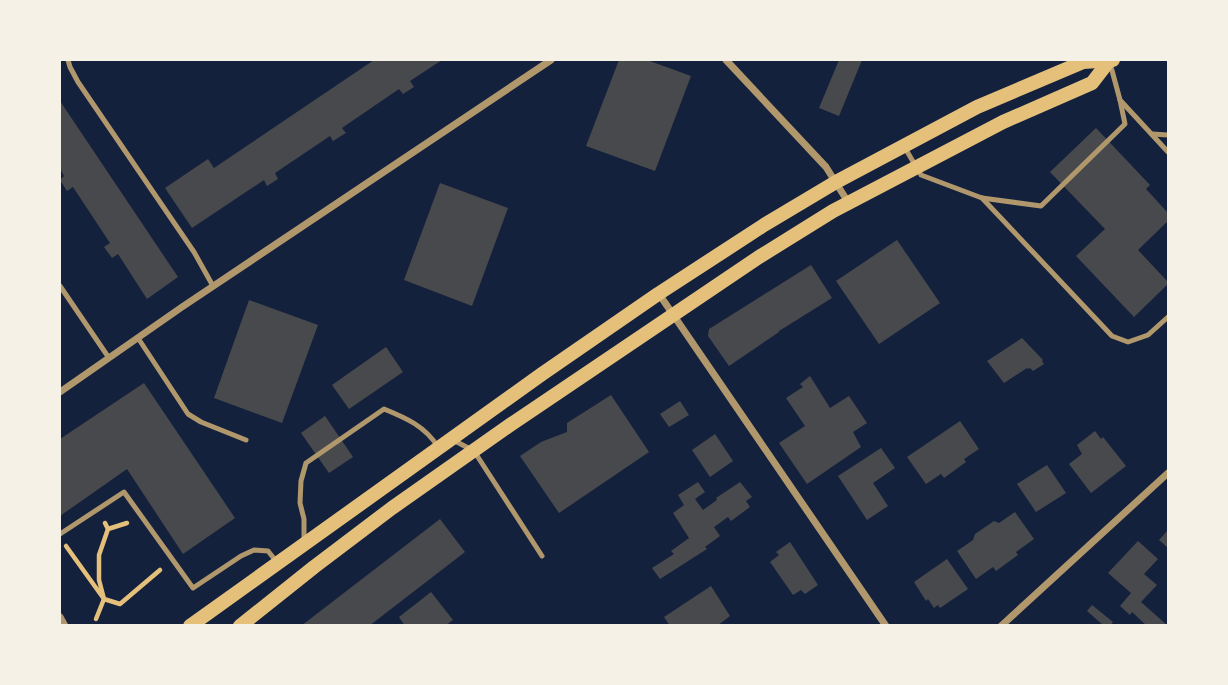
<svg xmlns="http://www.w3.org/2000/svg" width="1228" height="685" font-family="'Noto Serif',serif">
<style>
.building{fill:#48494c}
.lines{fill:none;stroke-linecap:round;stroke-linejoin:round}
.path{stroke:#e5c07b;stroke-width:4.5}
.service{stroke:#b1986c;stroke-width:5}
.minor{stroke:#b1986c;stroke-width:7}
.secondary{stroke:#e5c07b;stroke-width:14}
</style>
<rect width="100%" height="100%" fill="#14213d"/>
<!-- building -->
<g class="building">
<polygon points="374,60 442,60 410,81 414,87 403,94 399,89 342,128 346,133 333,141 330,136 275,173 278,179 267,186 264,180 192,228 165,188 208,159 214,168"/>
<polygon points="619,60 647,60 691,76 655,171 586,146"/>
<polygon points="839,60 862,60 839,116 819,108"/>
<polygon points="60,101 178,277 147,299 118,254 112,258 104,247 110,243 73,187 67,191 60,180 64,176 60,168"/>
<polygon points="1096,128 1150,185 1146,189 1168,213 1168,221 1138,250 1168,282 1168,284 1134,317 1076,256 1105,229 1050,172"/>
<polygon points="440,183 508,208 472,306 404,280"/>
<polygon points="897,240 940,303 879,344 836,281"/>
<polygon points="811,265 832,298 779,331 779,332 729,366 708,336 709,329"/>
<polygon points="249,300 318,325 282,423 214,398"/>
<polygon points="1022,338 1043,360 1042,361 1044,364 1033,371 1030,368 1028,369 1027,368 1004,383 987,361"/>
<polygon points="386,347 403,372 349,409 332,385"/>
<polygon points="810,376 830,408 849,396 867,423 853,432 861,447 807,484 779,443 805,426 786,398 803,387 800,384"/>
<polygon points="144,383 235,518 183,554 127,469 60,516 60,439"/>
<polygon points="611,395 649,452 559,513 520,456 541,442 567,432 567,423"/>
<polygon points="680,401 689,415 669,427 660,414"/>
<polygon points="325,416 353,457 329,473 301,433"/>
<polygon points="960,421 979,449 964,459 966,462 944,478 941,474 926,484 907,457"/>
<polygon points="1095,431 1101,439 1103,437 1126,466 1091,493 1069,464 1082,454 1077,445"/>
<polygon points="715,434 733,461 710,477 692,450"/>
<polygon points="881,448 895,468 873,483 888,506 867,520 838,476"/>
<polygon points="1047,465 1066,493 1036,512 1017,484"/>
<polygon points="698,482 705,492 695,499 703,510 717,500 716,498 740,482 752,497 746,501 750,507 731,521 728,517 714,527 720,536 705,547 707,549 660,579 652,568 674,554 671,551 689,538 673,513 684,505 678,495"/>
<polygon points="1015,512 1034,539 1016,552 1018,555 996,571 993,567 976,579 957,551 973,540 975,534 994,521 999,523"/>
<polygon points="440,519 465,552 369,626 301,626"/>
<polygon points="1168,530 1168,548 1159,540"/>
<polygon points="1138,541 1158,559 1144,574 1157,585 1141,602 1168,626 1147,626 1132,612 1130,615 1120,606 1131,593 1108,573"/>
<polygon points="790,542 818,585 805,594 801,590 793,595 770,562 779,555 776,552"/>
<polygon points="947,559 968,589 940,608 938,605 934,608 928,599 926,601 914,582"/>
<polygon points="711,586 730,616 717,626 670,626 664,617"/>
<polygon points="431,592 453,620 445,626 405,626 399,617"/>
<polygon points="1092,605 1113,622 1110,626 1104,626 1087,611"/>
</g>
<g class="lines">
<!-- path -->
<g class="path">
<polyline points="108,529 127,523"/>
<polyline points="66,546 104,599 120,604 160,570"/>
<polyline points="96,619 104,599 99,580 99,555 108,529 105,523"/>
</g>
<!-- service -->
<g class="service">
<polyline points="68,60 70,67 78,82 194,252 213,286"/>
<polyline points="1110,63 1120,100 1168,152"/>
<polyline points="1152,134 1168,135"/>
<polyline points="905,148 921,175 982,198 1041,206 1125,124 1120,100"/>
<polyline points="982,198 1112,336 1128,342 1148,335 1168,317"/>
<polyline points="60,286 109,358"/>
<polyline points="138,338 188,414 201,422 246,440"/>
<polyline points="455,441 474,451 542,556"/>
<polyline points="60,534 124,492 193,588 241,556 254,550 268,551 276,561"/>
<path d="M304 541V519L300 503 301 481 306 463 384 409C406 418 425 426 438 447"/>
</g>
<!-- minor -->
<g class="minor">
<polyline points="726,60 826,167 848,202"/>
<polyline points="659,294 886,626"/>
<polyline points="60,392 182,307 551,60"/>
<polyline points="60,617 65,626"/>
<polyline points="1001,626 1168,473"/>
</g>
<!-- secondary -->
<g class="secondary">
<polyline points="190,626 542,374 658,294 764,225 836,182 977,107 1083,62 1113,60"/>
<polyline points="240,626 314,567 392,508 510,425 759,257 833,211 1003,122 1092,83 1109,61"/>
</g>
</g>
<!-- border -->
<rect width="1228" height="685" fill="none" stroke="#f6f1e7" stroke-width="122"/>
</svg>
